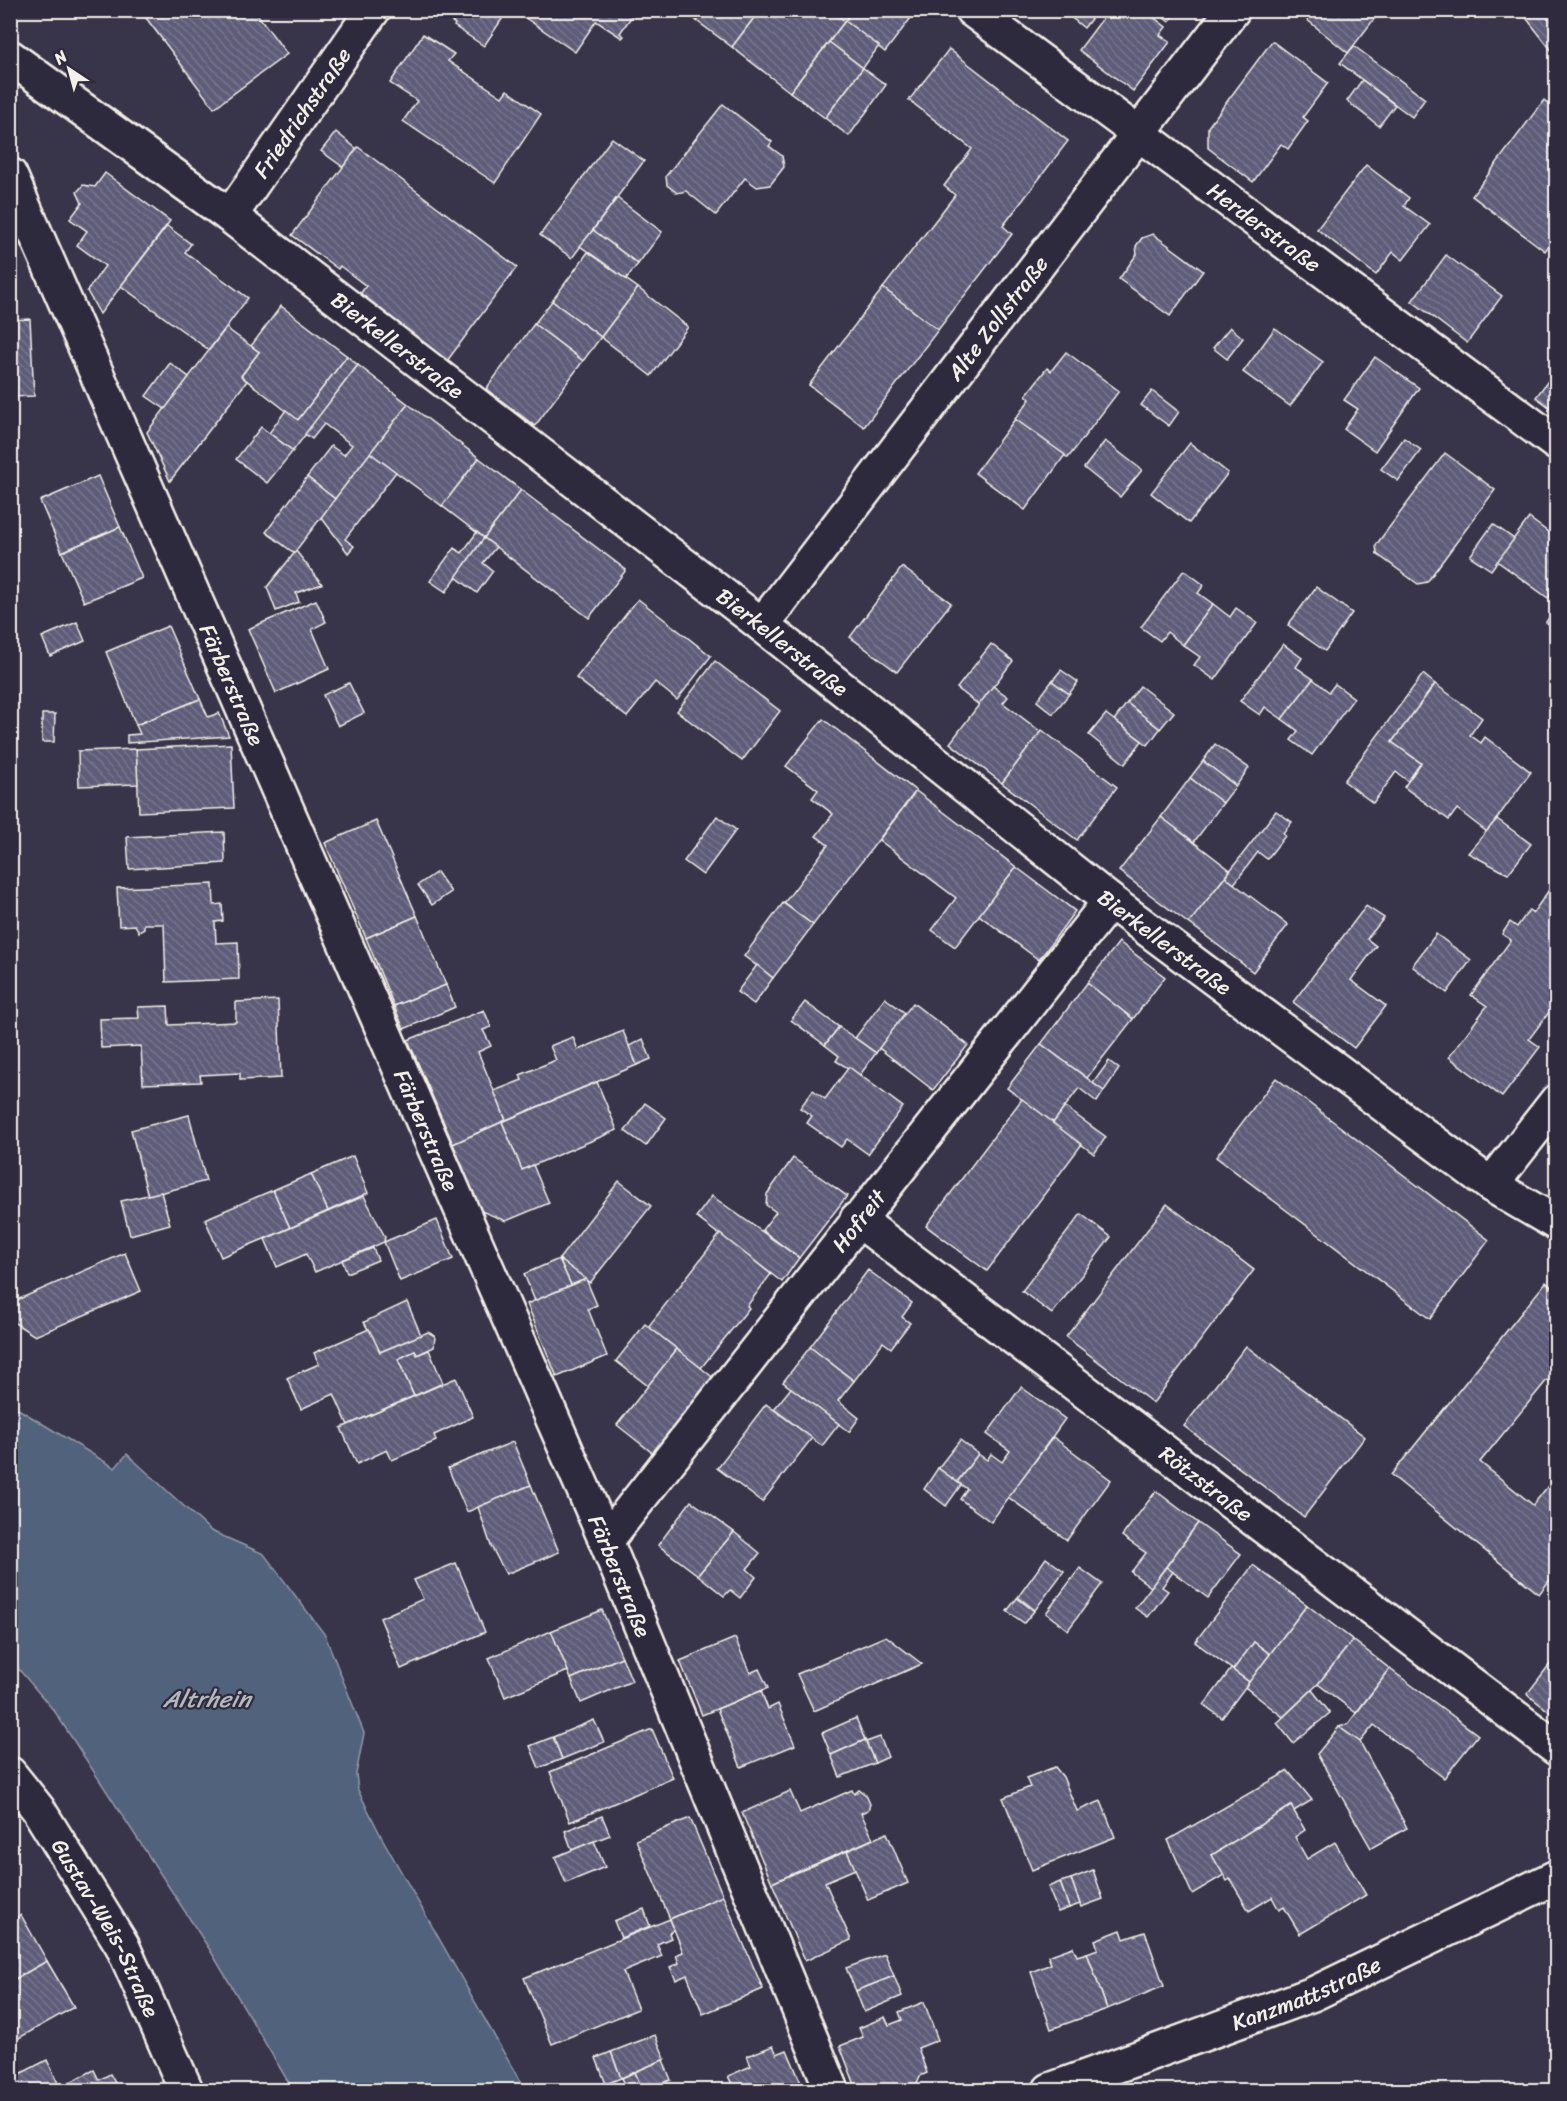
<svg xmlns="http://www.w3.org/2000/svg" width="1567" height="2101" font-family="Sriracha,sans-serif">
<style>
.water{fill:#51627b;stroke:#929ba7;stroke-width:1.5}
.building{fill:url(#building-back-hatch);stroke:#f4f1e8;stroke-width:1.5}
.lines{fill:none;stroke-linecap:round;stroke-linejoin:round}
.minor-casing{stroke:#f4f1e8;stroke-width:38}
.minor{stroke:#2f2a3d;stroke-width:33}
.labels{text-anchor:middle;stroke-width:4.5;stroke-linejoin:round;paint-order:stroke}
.street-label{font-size:22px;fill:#f4f1e8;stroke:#2f2a3d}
.water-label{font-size:24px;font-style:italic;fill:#b3b8bc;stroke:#2f2a3d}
</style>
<defs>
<pattern id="building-back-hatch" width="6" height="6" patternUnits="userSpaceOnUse" patternTransform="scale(1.5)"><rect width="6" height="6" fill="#5e5c79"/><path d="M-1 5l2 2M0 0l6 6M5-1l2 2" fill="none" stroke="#76748c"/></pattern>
</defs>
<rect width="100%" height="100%" fill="#383449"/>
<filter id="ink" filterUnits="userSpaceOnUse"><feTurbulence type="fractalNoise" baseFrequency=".0167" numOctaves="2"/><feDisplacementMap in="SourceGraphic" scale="12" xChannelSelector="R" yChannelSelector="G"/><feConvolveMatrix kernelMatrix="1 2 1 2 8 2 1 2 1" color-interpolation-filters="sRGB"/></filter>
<g filter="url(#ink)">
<!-- water -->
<polygon class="water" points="10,1404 115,1468 127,1454 211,1531 264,1554 325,1635 364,1733 356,1774 358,1790 382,1838 525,2090 293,2090 210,1950 55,1712 11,1660"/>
<!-- building -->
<g class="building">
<polygon points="140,10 254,10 287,54 214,108"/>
<polygon points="441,10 508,10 484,46 454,26 455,24 439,13"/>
<polygon points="514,10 636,10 620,33 624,36 622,38 596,21 575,52"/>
<polygon points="683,10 705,10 697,21"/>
<polygon points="705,10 753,10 757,14 732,47 697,21"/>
<polygon points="760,10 831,10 845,21 790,92 732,47"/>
<polygon points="831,10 853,10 845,21"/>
<polygon points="853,10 917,10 885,52 845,21"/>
<polygon points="1062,10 1098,10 1084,28"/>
<polygon points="1109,10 1129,10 1138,17 1144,10 1166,27 1160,35 1170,42 1133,91 1079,50"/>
<polygon points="1154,10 1178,10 1169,22"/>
<polygon points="1295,10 1381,10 1348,53"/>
<polygon points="1520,10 1556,10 1556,56"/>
<polygon points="845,21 879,46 863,68 829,42"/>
<polygon points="423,34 454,54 448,61 502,97 507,90 541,114 495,183 403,121 417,101 390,83"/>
<polygon points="1272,41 1328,83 1303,117 1308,121 1288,149 1281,144 1253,182 1208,148 1208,127"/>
<polygon points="829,42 863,68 825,118 790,92"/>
<polygon points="1354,46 1425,99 1412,117 1340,63"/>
<polygon points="949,49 1068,141 1003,226 1012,234 938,330 883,288 955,195 944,186 972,149 909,100"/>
<polygon points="863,68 886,85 849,136 825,118"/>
<polygon points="1362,80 1395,105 1379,126 1347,101"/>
<polygon points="1544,100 1556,110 1556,236 1545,251 1472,196"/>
<polygon points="723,104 772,142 769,146 782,156 784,167 770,185 757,187 745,178 716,215 686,191 677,193 667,185 666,176"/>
<polygon points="336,132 357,149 343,167 321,151"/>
<polygon points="612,138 644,161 572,258 540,235"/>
<polygon points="358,147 517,267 447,361 360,294 366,286 340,266 338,269 292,235"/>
<polygon points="1366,165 1409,198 1404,206 1430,225 1403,260 1393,252 1376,275 1317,229"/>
<polygon points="105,173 170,221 100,314 87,291 105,266 77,245 87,231 70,219 82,203 77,192 83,185 95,187"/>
<polygon points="617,198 662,232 638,264 593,230"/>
<polygon points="167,226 191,244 185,252 248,298 209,350 121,286"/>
<polygon points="593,230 638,264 626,279 580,246"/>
<polygon points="1153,234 1203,271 1170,316 1119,279 1137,254 1136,246 1142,238"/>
<polygon points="588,252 638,288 601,337 552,301"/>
<polygon points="1446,255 1502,296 1467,343 1412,301"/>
<polygon points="638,288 688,327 651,376 601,337"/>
<polygon points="883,288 938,330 864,427 809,385"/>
<polygon points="552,301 601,337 583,361 534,324"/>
<polygon points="281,306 347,356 298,420 241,376 259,352 251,346"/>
<polygon points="30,319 34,396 10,397 10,320"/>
<polygon points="534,324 583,361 535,426 486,389"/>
<polygon points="1230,327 1243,338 1227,359 1213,348"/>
<polygon points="226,328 259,352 241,376 247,381 170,481 147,432"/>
<polygon points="1275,328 1323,362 1290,406 1243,372"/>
<polygon points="1066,352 1119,391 1068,458 1015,419 1030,399 1026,395 1047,368 1051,371"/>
<polygon points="347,356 358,365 293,451 269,433 286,410 298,420"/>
<polygon points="1375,357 1419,388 1375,451 1344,429 1358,409 1344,400"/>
<polygon points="170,363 189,377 165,409 146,396"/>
<polygon points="358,365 408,404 335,499 307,477 331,446 344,455 352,445 324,424 312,439 305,434"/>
<polygon points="1556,370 1556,412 1536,397"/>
<polygon points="1152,391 1179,412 1169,426 1141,405"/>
<polygon points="408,404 479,458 442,506 370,453"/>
<polygon points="1015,419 1065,455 1025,510 975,473"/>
<polygon points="261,427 293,451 267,483 236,459"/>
<polygon points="1404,438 1421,450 1398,481 1381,469"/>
<polygon points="1105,441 1142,470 1120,497 1084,468"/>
<polygon points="1190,443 1228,473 1189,523 1151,493"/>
<polygon points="370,453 396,472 345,539 354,546 348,553 321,517"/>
<polygon points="1445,453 1495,490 1427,582 1418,584 1377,554 1376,545"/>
<polygon points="479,458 521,490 484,538 442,506"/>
<polygon points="98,476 120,527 62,552 40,501"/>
<polygon points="307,477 335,499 294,553 266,532"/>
<polygon points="521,490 626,570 589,618 484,538"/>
<polygon points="1529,518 1556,538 1556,587 1548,598 1497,561"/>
<polygon points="1493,524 1514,539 1491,570 1470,556"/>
<polygon points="120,527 142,578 84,602 62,552"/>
<polygon points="477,532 484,538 446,592 430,581 454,548 462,553"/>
<polygon points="484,538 496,547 483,563 493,571 477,593 456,577"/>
<polygon points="296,551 322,584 296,593 299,602 276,611 267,587"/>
<polygon points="902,567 951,603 897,672 850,637"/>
<polygon points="1184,570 1204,585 1198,593 1213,604 1183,645 1167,632 1160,641 1141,627"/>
<polygon points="1316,587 1352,613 1325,651 1288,625"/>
<polygon points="638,599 711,656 677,700 655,682 627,717 576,678"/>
<polygon points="316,600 326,622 312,629 329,669 276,693 248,629"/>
<polygon points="1213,604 1230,617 1236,608 1257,623 1215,680 1194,665 1200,657 1183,645"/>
<polygon points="1556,607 1556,630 1546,622"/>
<polygon points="77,622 85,641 50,656 42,637"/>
<polygon points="168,626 200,699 136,725 106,652"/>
<polygon points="991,644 1013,661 979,705 957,688"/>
<polygon points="1283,644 1302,658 1296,667 1313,679 1282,719 1265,707 1260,715 1240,701"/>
<polygon points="715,661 780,711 742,761 677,711"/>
<polygon points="1061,670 1078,682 1069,694 1052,681"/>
<polygon points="1423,674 1435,684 1392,742 1421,763 1408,781 1396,772 1373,803 1344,781"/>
<polygon points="1313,679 1329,692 1335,684 1354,698 1312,755 1291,740 1298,731 1282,719"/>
<polygon points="1052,681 1069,694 1053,714 1037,701"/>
<polygon points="349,683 364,713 338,726 323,695"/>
<polygon points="1435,684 1482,718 1470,735 1481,743 1485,737 1531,772 1487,832 1457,809 1449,820 1404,787 1421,763 1392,742"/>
<polygon points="993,686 1008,697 1003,703 1041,732 1002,783 950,743"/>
<polygon points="1140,686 1174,712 1160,729 1127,703"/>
<polygon points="200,699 208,717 219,713 229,736 127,743 127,735 140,734 136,725"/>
<polygon points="1127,703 1160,729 1148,745 1114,720"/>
<polygon points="42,714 55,714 54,742 42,742"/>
<polygon points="1106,714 1142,741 1125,764 1089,735"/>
<polygon points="823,719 916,791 813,925 784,903 828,845 816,836 833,814 812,798 818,790 786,766"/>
<polygon points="1042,730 1117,787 1077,840 1002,783"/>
<polygon points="231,744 234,808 139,812 136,749"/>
<polygon points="1215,744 1249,768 1236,786 1203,761"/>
<polygon points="136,749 138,784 79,786 78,751"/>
<polygon points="1203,761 1236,786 1223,803 1190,778"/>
<polygon points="1190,778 1223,803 1194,842 1161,817"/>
<polygon points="916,791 1016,867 955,947 932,930 956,898 879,840"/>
<polygon points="1276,811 1292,822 1283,833 1285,836 1267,859 1258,852 1234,884 1225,877"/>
<polygon points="717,816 736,830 703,875 684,861"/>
<polygon points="1161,817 1230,870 1189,924 1119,871"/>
<polygon points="1497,819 1531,844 1508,874 1468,853"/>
<polygon points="376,821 417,916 366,938 325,843"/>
<polygon points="224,832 225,863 129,869 127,837"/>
<polygon points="1016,867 1075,911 1039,960 979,915"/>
<polygon points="437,872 451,892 432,905 418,885"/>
<polygon points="1225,877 1288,925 1253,972 1189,923"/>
<polygon points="1556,880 1556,1003 1529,1039 1540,1047 1502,1097 1449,1057 1487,1006 1471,995 1511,940 1502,934 1510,922 1517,927 1529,910 1533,913"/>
<polygon points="213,884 214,905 222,904 223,921 215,922 216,943 238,942 239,979 166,982 164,924 144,924 144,929 139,932 135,925 119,926 117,888"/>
<polygon points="783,903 813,925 773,978 744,956"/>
<polygon points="1366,906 1384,918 1367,939 1376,946 1351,980 1386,1006 1354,1048 1293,1002"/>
<polygon points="417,916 446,985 394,1006 366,938"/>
<polygon points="1436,934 1471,960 1447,993 1412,966"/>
<polygon points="1119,942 1165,977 1133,1019 1087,983"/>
<polygon points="757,965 773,978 754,1004 737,992"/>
<polygon points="1087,983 1133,1019 1087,1078 1041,1044"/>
<polygon points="446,985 455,1007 404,1029 394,1006"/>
<polygon points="885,998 905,1013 876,1053 855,1038"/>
<polygon points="278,1000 281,1078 240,1080 240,1073 200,1075 201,1082 143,1084 141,1046 101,1048 100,1019 139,1018 138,1007 168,1006 169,1025 236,1022 236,1002"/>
<polygon points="805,1002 839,1027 825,1045 791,1020"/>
<polygon points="913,1003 968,1045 933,1090 879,1048"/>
<polygon points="484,1010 491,1027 483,1030 491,1046 478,1052 506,1120 453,1144 408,1040"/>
<polygon points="839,1027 876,1053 860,1075 836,1061 839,1056 825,1045"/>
<polygon points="623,1031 637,1065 506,1120 494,1091 522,1080 520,1075 556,1060 550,1046 573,1037 578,1050"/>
<polygon points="643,1039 651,1059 637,1065 629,1046"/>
<polygon points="1041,1044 1104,1091 1097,1102 1079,1088 1053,1123 1007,1088"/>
<polygon points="1109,1061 1119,1069 1104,1091 1093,1083"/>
<polygon points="849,1067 903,1107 868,1154 847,1139 841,1147 807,1123 812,1116 800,1108 813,1090 825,1099"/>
<polygon points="1276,1078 1489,1240 1430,1319 1216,1157"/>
<polygon points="597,1082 617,1130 522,1170 502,1122"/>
<polygon points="1022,1099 1082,1144 987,1271 926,1226"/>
<polygon points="645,1103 666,1118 646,1146 625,1131"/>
<polygon points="1065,1107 1106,1137 1094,1154 1053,1123"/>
<polygon points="189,1115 206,1181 148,1196 131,1130"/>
<polygon points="502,1122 522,1170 533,1165 549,1203 506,1221 481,1211 453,1144"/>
<polygon points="353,1156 368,1193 328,1211 311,1174"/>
<polygon points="793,1158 847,1196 799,1258 762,1230 776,1212 766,1205 767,1194"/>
<polygon points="311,1174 328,1211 290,1228 273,1190"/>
<polygon points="619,1181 651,1206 590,1283 559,1259"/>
<polygon points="273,1190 290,1228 221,1257 205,1219"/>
<polygon points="161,1192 170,1224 130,1235 121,1201"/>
<polygon points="364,1196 385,1237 384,1242 315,1272 306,1254 277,1267 265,1239"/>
<polygon points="712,1196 799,1258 782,1282 696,1217"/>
<polygon points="1167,1204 1254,1270 1153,1403 1066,1337"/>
<polygon points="1081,1214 1111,1237 1052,1314 1022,1291"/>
<polygon points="437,1220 453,1259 400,1281 384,1242"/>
<polygon points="720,1234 771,1274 747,1306 749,1308 701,1368 648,1327"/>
<polygon points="373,1248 378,1260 347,1273 342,1260"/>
<polygon points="125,1253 141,1291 35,1336 10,1320 10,1303"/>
<polygon points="559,1259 586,1279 571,1285"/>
<polygon points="559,1259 571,1285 535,1301 524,1274"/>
<polygon points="868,1270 912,1303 902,1317 910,1323 891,1348 883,1342 854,1381 810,1347"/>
<polygon points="586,1279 597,1305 588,1309 607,1356 557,1377 527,1304"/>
<polygon points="1546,1282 1556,1291 1556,1388 1547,1380 1480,1462 1533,1505 1556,1476 1556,1572 1539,1594 1391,1475"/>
<polygon points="407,1302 421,1335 380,1352 364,1322"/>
<polygon points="645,1324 677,1349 648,1386 616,1361"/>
<polygon points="369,1329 380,1352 428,1332 435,1336 434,1347 417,1355 415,1351 398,1359 414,1396 348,1425 334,1394 301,1409 287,1378 319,1364 314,1353"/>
<polygon points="1246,1346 1365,1437 1304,1517 1184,1426"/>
<polygon points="810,1347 854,1381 838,1401 859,1418 849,1432 783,1382"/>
<polygon points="677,1349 715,1379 655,1455 617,1425"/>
<polygon points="429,1350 443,1383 414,1396 398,1359 415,1351 417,1355"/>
<polygon points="456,1378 473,1417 434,1435 436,1441 392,1460 387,1450 357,1464 341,1428"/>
<polygon points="1021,1387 1065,1419 991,1522 960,1499 967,1489 957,1482 978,1454 987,1460 991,1454 1002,1462 1010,1451 987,1434"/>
<polygon points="791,1388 839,1424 822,1446 774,1409"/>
<polygon points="766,1404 812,1438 762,1502 717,1468"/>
<polygon points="1053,1437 1111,1480 1067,1540 1008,1497"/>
<polygon points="960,1440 978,1454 957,1482 938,1468"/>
<polygon points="513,1442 531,1485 467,1512 448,1468"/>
<polygon points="938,1468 961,1485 946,1506 924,1489"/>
<polygon points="531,1485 559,1552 506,1574 491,1546 478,1507"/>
<polygon points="1156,1491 1198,1523 1151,1587 1131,1572 1146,1553 1122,1536"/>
<polygon points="691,1501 734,1532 698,1575 658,1545"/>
<polygon points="1198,1523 1241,1554 1208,1598 1166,1567"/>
<polygon points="734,1532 760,1553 747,1569 756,1577 740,1598 730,1590 724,1596 698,1575"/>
<polygon points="1046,1558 1064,1571 1035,1610 1018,1597"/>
<polygon points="456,1563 485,1632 401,1669 380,1618 423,1599 414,1580"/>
<polygon points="1253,1565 1307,1605 1270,1654 1254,1642 1233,1670 1195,1642"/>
<polygon points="1166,1567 1173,1572 1162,1587 1168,1591 1148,1617 1135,1608"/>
<polygon points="1080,1568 1102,1584 1068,1630 1046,1613"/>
<polygon points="1017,1598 1034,1611 1024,1623 1007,1611"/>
<polygon points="1307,1605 1353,1640 1318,1684 1283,1717 1245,1687"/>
<polygon points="602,1610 622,1657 571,1679 551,1631"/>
<polygon points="551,1631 568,1671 505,1697 489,1658"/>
<polygon points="886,1636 922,1664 814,1711 797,1674"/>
<polygon points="735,1638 750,1673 759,1669 768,1688 702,1715 680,1661"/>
<polygon points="1353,1640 1390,1669 1356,1713 1318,1684"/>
<polygon points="1254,1642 1270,1654 1249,1682 1233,1670"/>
<polygon points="1556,1656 1556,1717 1527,1694"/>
<polygon points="622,1657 632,1681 581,1703 571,1679"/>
<polygon points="1231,1669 1249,1682 1222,1718 1204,1705"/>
<polygon points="1390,1669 1478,1735 1444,1778 1374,1725 1360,1742 1339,1727 1348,1724"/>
<polygon points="1312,1690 1330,1713 1293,1743 1277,1723"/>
<polygon points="761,1691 768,1709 778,1704 795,1745 741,1767 717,1709"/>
<polygon points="856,1718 865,1740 831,1755 822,1733"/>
<polygon points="594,1720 604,1742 562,1759 553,1737"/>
<polygon points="1339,1727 1360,1742 1407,1828 1371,1848 1317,1754"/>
<polygon points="652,1729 673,1778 570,1822 550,1772"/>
<polygon points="553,1737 562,1759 539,1768 530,1746"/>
<polygon points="880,1737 888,1757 875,1763 866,1742"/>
<polygon points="865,1740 875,1763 840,1777 831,1755"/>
<polygon points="1055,1767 1063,1777 1077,1811 1101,1801 1115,1837 1032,1870 1003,1798 1030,1787 1026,1778"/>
<polygon points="1288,1771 1312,1800 1294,1811 1291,1806 1212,1855 1224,1875 1192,1894 1168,1840"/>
<polygon points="852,1790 854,1794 859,1790 866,1795 870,1804 868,1810 861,1813 873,1839 772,1883 742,1813 790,1791 800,1813"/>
<polygon points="1291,1806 1305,1830 1295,1837 1307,1859 1335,1842 1366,1895 1300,1934 1284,1907 1279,1910 1272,1897 1249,1911 1230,1879 1227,1881 1212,1855"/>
<polygon points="602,1816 610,1835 572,1850 565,1831"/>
<polygon points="690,1818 723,1896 670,1919 636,1840"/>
<polygon points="887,1833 908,1883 868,1900 847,1851"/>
<polygon points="594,1841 605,1867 566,1883 555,1857"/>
<polygon points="847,1851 855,1869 825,1882 851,1940 805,1961 772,1883"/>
<polygon points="1093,1870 1103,1899 1081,1907 1071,1879"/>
<polygon points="1071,1879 1080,1904 1069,1908 1060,1882"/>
<polygon points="1060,1882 1069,1908 1058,1912 1048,1887"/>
<polygon points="723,1896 763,1989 703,2014 687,1975 676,1980 670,1967 679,1963 676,1955 683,1952 670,1919"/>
<polygon points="644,1909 650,1926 621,1938 614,1921"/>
<polygon points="21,1915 47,1961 10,1982 10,1921"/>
<polygon points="670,1919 674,1930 669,1933 671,1938 657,1944 662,1956 623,1972 638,2009 552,2044 524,1978"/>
<polygon points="1121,1930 1124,1939 1145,1932 1164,1986 1107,2009 1087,1953 1098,1949 1095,1940"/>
<polygon points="1073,1947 1077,1956 1087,1953 1107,2009 1051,2029 1031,1972 1051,1964 1048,1956"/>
<polygon points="885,1954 894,1976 856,1991 846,1968"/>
<polygon points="47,1961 74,2007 10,2043 10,1982"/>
<polygon points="894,1976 902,1996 864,2012 856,1991"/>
<polygon points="924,2002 938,2040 918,2048 927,2073 920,2076 917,2083 906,2087 897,2084 882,2090 857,2090 840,2046 863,2037 859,2028 885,2017 889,2025 902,2020 899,2012"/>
<polygon points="655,2035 665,2059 621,2078 611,2052"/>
<polygon points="773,2046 777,2054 787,2050 804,2090 735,2090 728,2076 751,2066 747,2056"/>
<polygon points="611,2052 621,2078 606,2084 596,2058"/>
<polygon points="47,2060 60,2087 94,2070 99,2080 110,2074 119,2090 10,2090 10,2079"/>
<polygon points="663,2060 671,2080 642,2090 635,2072"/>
<polygon points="635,2072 642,2090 628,2090 622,2078"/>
</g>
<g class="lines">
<!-- minor casing -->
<g class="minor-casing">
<g id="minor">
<path id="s1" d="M972 10 1556 443"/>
<path id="s2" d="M10 57 230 216 762 625 1110 901 1491 1185 1556 1223"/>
<path id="s3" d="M10 175 606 1541 832 2090"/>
<path id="s4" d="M230 216 373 10"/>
<path id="s5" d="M762 625 1233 10"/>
<polyline points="1491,1185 1556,1102"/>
<path id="s6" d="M857 1219 1556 1748"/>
<path id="s7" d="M606 1541 1110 901"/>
<path id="s8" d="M10 1774 38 1809 122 1945 186 2090"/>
<path id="s9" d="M1050 2090 1313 1994 1556 1877"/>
</g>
</g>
<!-- minor -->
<use href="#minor" class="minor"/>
</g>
</g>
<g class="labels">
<!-- street labels -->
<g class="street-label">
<text dy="8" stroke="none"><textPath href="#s4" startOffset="126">Friedrichstraße</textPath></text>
<text dy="8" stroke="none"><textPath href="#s1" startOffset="364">Herderstraße</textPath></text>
<text dy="8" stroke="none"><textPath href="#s5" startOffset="387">Alte Zollstraße</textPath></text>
<text dy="8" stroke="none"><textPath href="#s2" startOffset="483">Bierkellerstraße</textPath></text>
<text dy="8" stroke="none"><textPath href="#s2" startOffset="969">Bierkellerstraße</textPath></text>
<text dy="8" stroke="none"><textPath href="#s3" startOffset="556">Färberstraße</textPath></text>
<text dy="8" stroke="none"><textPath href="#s2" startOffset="1455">Bierkellerstraße</textPath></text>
<text dy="8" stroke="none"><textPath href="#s3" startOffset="1042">Färberstraße</textPath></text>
<text dy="8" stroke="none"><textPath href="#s7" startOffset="408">Hofreit</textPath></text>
<text dy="8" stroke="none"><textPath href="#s6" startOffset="438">Rötzstraße</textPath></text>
<text dy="8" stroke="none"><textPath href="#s3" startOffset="1528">Färberstraße</textPath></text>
<text dy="8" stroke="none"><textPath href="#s8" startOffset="182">Gustav-Weis-Straße</textPath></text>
<text dy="8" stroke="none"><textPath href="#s9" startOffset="274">Kanzmattstraße</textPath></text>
</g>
<!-- water labels -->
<g class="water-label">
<text x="207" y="1707">Altrhein</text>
</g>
</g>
<!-- margin -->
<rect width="1567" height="2101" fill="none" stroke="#2f2a3d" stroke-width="36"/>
<rect x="18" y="18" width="1531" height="2065" fill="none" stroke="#f4f1e8" stroke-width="2" filter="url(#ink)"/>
<!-- north arrow -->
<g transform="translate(69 69) rotate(324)" stroke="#2f2a3d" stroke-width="4.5" paint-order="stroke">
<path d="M0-4.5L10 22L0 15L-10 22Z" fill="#f4f1e8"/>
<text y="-9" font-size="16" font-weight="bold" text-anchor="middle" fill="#f4f1e8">N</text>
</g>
</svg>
